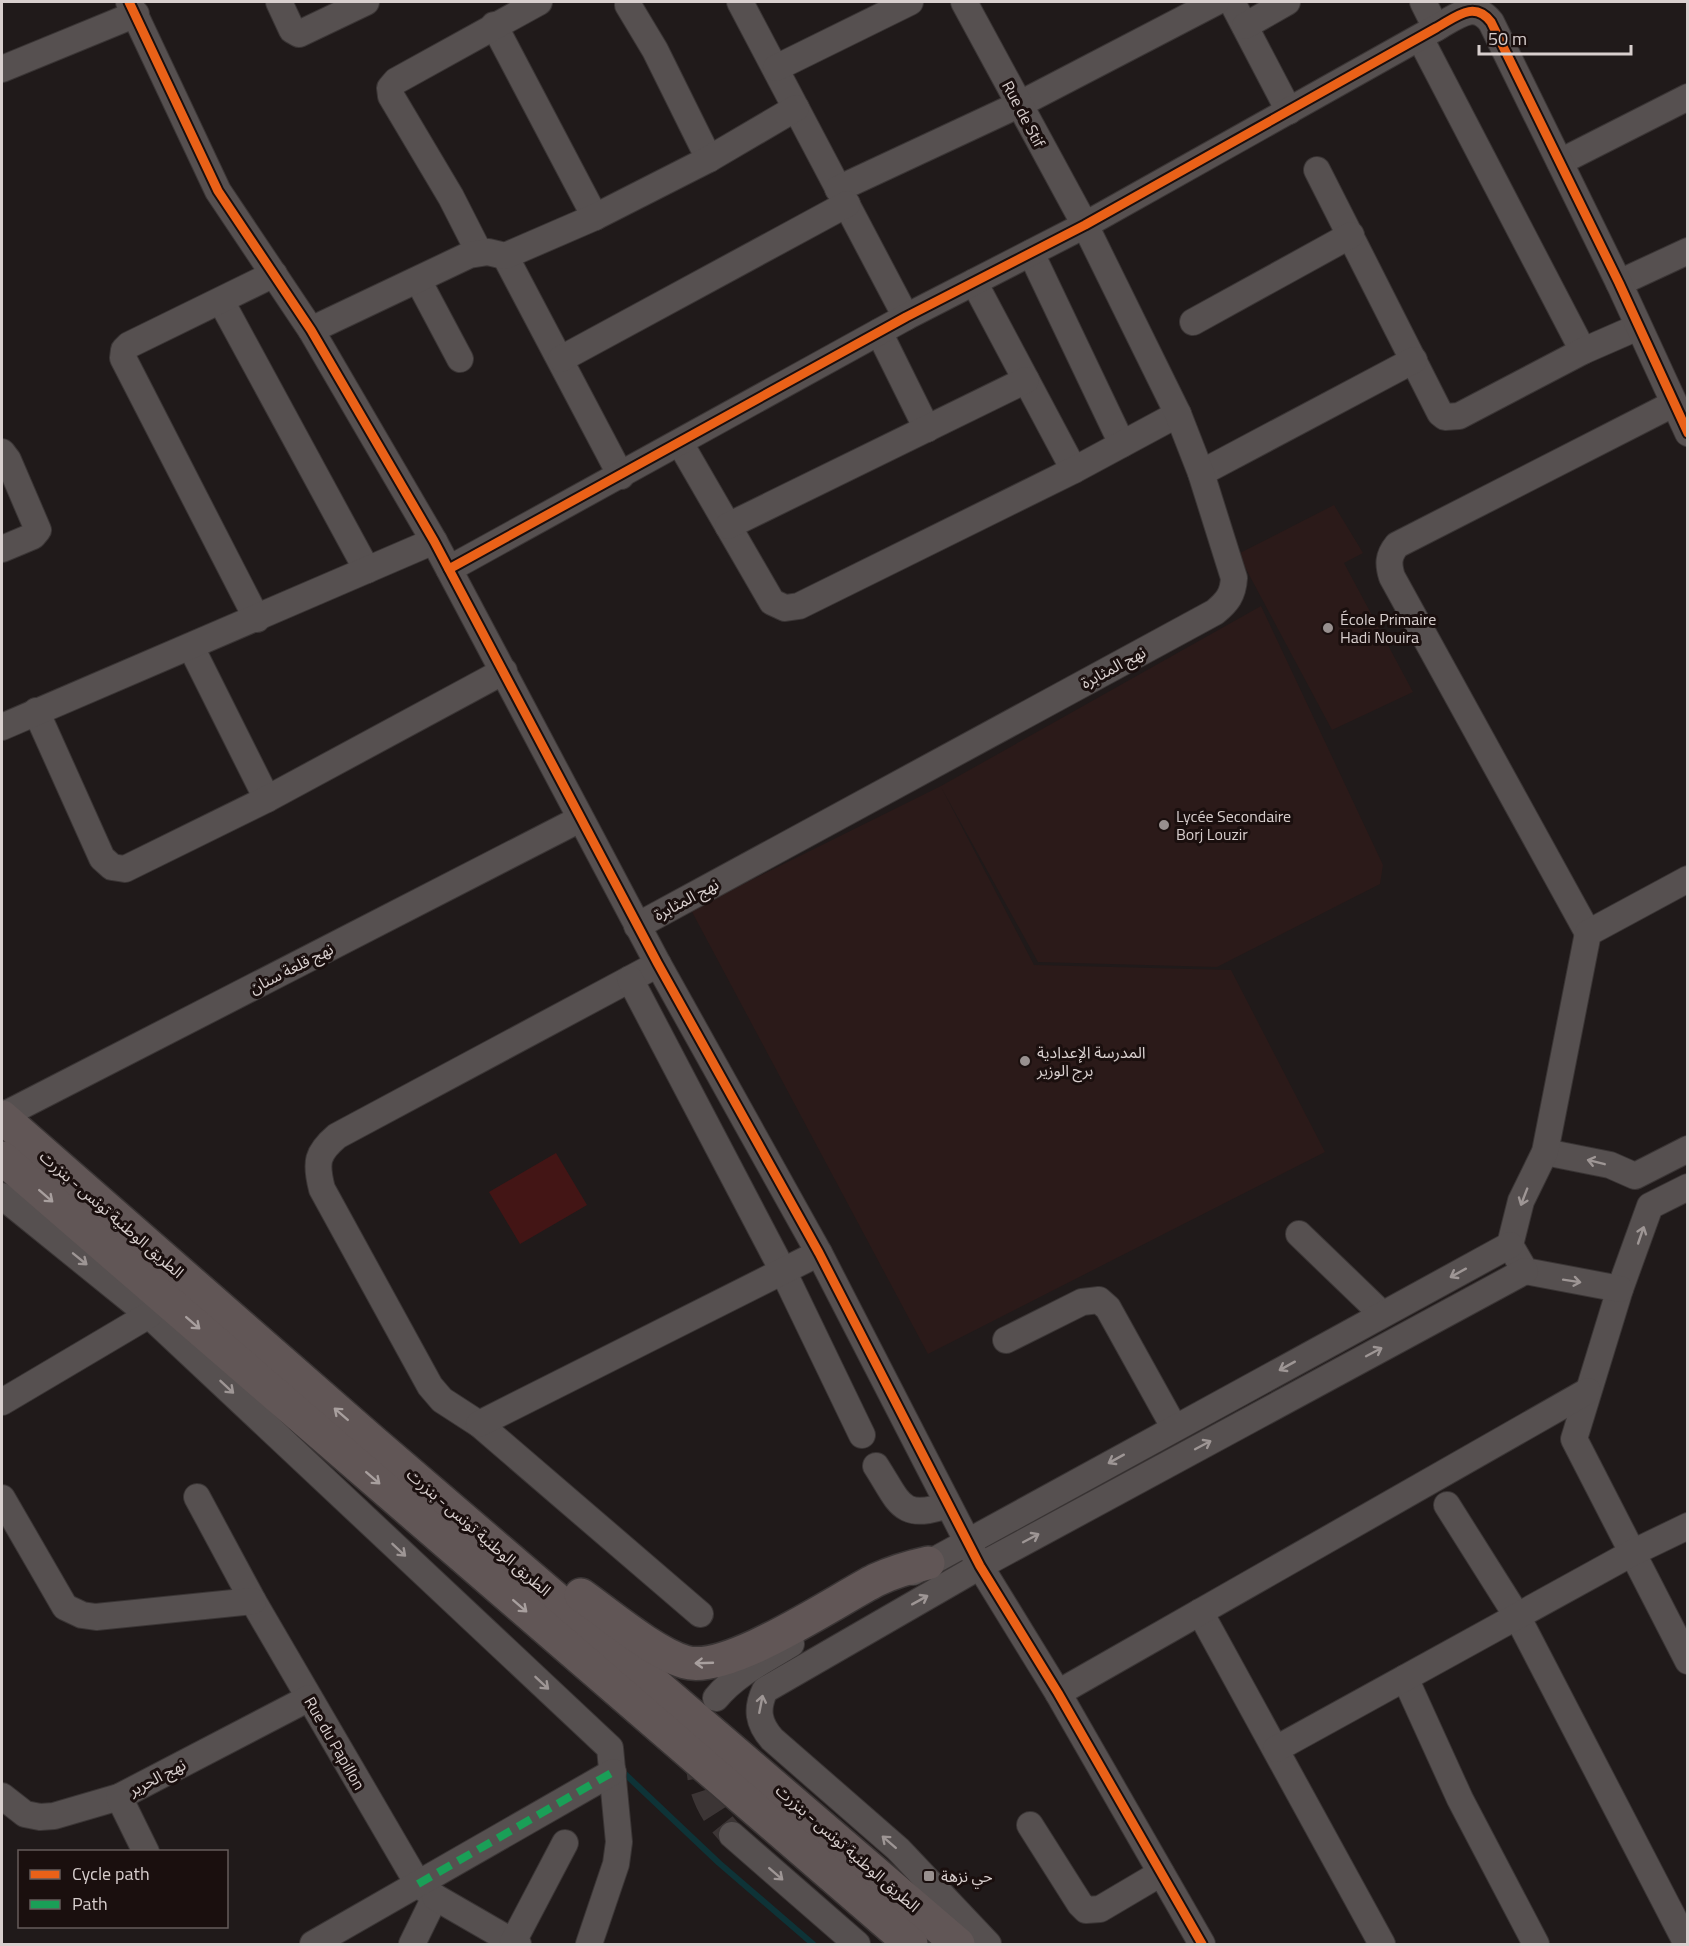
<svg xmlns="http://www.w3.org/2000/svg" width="1689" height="1946" font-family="'Titillium Web','Noto Sans Arabic',sans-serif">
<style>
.built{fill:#2b1a19}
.green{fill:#431515}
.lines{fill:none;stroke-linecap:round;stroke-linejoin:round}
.stream{stroke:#0e3337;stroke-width:6}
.minor-tunnel{stroke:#3c3535;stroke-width:26;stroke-dasharray:26 13;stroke-linecap:butt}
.minor-casing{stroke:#3a3535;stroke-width:28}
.highway-casing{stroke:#3a3535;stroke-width:36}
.minor{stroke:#565050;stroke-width:26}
.highway{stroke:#615656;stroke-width:33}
.quiet{stroke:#1a9f57;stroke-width:8;stroke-dasharray:15 8;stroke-linecap:butt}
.cycleway-casing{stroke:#1a0f0e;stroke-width:13}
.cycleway{stroke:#ea6118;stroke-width:9}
.oneway{stroke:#9e9695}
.oneway2{stroke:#a89f9e}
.poi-dot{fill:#98908f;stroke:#1a0f0e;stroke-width:2}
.labels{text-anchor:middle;stroke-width:6;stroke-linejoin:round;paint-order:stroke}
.street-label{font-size:16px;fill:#d8cfce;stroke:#1a0f0e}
.poi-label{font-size:16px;fill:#d8cfce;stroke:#1a0f0e;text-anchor:start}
</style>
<rect width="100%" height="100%" fill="#201a1a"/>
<!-- built -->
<g class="built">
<polygon points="1334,505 1363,553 1344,563 1413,692 1332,730 1238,554"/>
<polygon points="1261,606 1383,865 1380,884 1217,967 1038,962 941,787 1034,965 1231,970 1325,1152 928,1354 691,910 941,786"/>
</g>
<!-- green -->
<polygon class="green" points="556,1153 587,1205 520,1244 489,1192"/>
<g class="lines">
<!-- stream -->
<polyline class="stream" points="624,1773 719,1863 813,1944"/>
<!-- minor-tunnel -->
<path class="minor-tunnel" d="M699 1752C697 1785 709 1812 732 1835"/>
<!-- minor casing -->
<g class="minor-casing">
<g id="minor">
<polyline points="129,2 218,191 311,330 434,541 658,964 819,1253 980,1566 1058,1693 1202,1944"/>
<polyline points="279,2 292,30 299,34 366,2"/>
<polyline points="740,2 906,317"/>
<polyline points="1232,2 1289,111"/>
<polyline points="1423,2 1436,28"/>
<polyline points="628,5 655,50 709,159"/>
<polyline points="494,25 595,217"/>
<polyline points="1245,26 1287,2"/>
<polyline points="1420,38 1583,351"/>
<polyline points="776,68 910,2"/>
<polyline points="2,69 136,14"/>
<polyline points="1560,162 1688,97"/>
<polyline points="1317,170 1440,413 1445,417 1459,416 1583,351 1638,327"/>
<polyline points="838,189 1018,105 1216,2"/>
<polyline points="479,252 451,197 391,96 390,88 396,81 539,2"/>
<polyline points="1031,253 1122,444"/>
<polyline points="505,256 621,476"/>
<polyline points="418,280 460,359"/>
<polyline points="974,282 1074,470"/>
<polyline points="1619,283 1688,251"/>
<polyline points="221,301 367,570"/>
<polyline points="1193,322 1351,235"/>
<polyline points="311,330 469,255 488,252 505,256 595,217 709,159 796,108"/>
<polyline points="879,332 927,429"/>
<polyline points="561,359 847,204"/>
<polyline points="680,443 772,602 785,608 799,606 1074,470 1178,414"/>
<polyline points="2,452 8,460 38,530 33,536 2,549"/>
<polyline points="1201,473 1414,360"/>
<polyline points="728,526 1026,380"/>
<path d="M449 569 906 317 1085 225 1436 28C1456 17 1474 0 1491 22L1619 283 1688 433"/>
<polyline points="257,619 123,358 124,350 129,345 274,274"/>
<polyline points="191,647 267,799"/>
<polyline points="36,711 102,858 112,867 125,869 267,799 504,671"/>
<polyline points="2,727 434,541"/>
<path d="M637 926 1215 612C1227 602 1233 595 1234 578L1201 473 1178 414 1085 225 964 2"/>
<path d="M1588 933 1392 577C1388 564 1388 556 1397 545L1673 404"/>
<path d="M658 964 337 1136C317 1153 315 1162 322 1189L430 1386 442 1400 479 1424 700 1614"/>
<polyline points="630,979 783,1271 862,1435"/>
<polyline points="2,1116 580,819"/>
<polyline points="1545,1152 1610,1165 1635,1176 1688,1149"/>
<polyline points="1688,1187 1650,1206 1620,1289 1574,1439 1688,1661"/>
<polyline points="2,1196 149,1315 610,1748 619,1842 616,1864 589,1944"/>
<polyline points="1299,1234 1382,1314"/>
<polyline points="1620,1289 1525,1271 1510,1245 1521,1201 1545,1152 1588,933 1688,879"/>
<polyline points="1006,1340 1082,1302 1099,1300 1108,1308 1174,1427"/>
<polyline points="2,1402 149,1315"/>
<polyline points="479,1424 819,1253"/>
<path d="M876 1466C900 1503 900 1521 948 1505"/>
<polyline points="197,1497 253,1601 418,1884 435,1897 412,1944"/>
<polyline points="2,1498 65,1607 82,1615 96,1617 253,1601"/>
<polyline points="1447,1505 1517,1616 1687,1944"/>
<polyline points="913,1572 1510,1245"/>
<polyline points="1200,1612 1382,1944"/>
<polyline points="1405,1678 1460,1799 1536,1944"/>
<polyline points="1058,1693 1588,1391"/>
<path d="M716 1698C736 1674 765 1660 791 1644"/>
<polyline points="1276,1749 1632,1553 1688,1526"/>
<polyline points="2,1796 25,1814 40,1817 54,1816 119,1797 309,1698"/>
<polyline points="119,1797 146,1852"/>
<polyline points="1030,1825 1080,1904 1086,1910 1100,1909 1161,1873"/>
<polyline points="732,1835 857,1944"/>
<polyline points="435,1897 513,1942"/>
<polyline points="313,1944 613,1772"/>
<polyline points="518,1944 513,1942 565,1843"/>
<path d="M988 1944 898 1849 772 1739C758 1723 756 1709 765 1690L980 1566 1525 1271"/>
</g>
</g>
<!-- highway casing -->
<g class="highway-casing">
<g id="highway">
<polyline points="2,1117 372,1441 958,1944"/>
<polyline points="2,1158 911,1944"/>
<path d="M581 1595C608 1614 654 1653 685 1662 727 1675 835 1601 876 1580 893 1572 910 1567 928 1563"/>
</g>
</g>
<!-- minor -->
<use href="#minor" class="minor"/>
<!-- highway -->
<use href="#highway" class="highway"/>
<!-- quiet -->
<polyline class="quiet" points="418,1884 613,1772"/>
<!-- cycleway casing -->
<g class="cycleway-casing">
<g id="cycleway">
<polyline points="129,2 218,191 311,330 434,541 658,964 819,1253 980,1566 1058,1693 1202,1944"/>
<path d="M449 569 906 317 1085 225 1436 28C1456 17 1474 0 1491 22L1619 283 1688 433"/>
</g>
</g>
<!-- cycleway -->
<use href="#cycleway" class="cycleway"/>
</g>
<!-- one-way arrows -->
<defs><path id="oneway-shaft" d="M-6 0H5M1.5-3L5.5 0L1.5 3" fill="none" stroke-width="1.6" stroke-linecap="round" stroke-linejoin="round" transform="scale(1.5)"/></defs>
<g class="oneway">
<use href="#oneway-shaft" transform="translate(1596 1162) rotate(-166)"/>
<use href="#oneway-shaft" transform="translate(1524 1197) rotate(111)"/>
<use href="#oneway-shaft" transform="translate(1641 1235) rotate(-71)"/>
<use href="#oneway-shaft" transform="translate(80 1259) rotate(39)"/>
<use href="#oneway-shaft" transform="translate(1458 1273) rotate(151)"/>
<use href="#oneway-shaft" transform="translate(1572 1281) rotate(9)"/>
<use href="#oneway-shaft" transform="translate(1374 1352) rotate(-28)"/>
<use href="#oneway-shaft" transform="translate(1287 1366) rotate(151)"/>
<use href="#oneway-shaft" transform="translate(227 1387) rotate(43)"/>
<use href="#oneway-shaft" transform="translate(1203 1445) rotate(-28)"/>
<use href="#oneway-shaft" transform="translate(1116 1459) rotate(151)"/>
<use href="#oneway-shaft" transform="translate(1031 1538) rotate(-28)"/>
<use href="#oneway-shaft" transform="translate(399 1550) rotate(43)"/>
<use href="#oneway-shaft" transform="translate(920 1600) rotate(-29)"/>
<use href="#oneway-shaft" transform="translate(542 1683) rotate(43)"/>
<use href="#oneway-shaft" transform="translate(761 1704) rotate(-79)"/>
<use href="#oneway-shaft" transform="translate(889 1842) rotate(-139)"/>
<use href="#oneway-shaft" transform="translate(776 1874) rotate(41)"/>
</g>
<g class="oneway2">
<use href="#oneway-shaft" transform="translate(46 1196) rotate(41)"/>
<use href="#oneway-shaft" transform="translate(193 1323) rotate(41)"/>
<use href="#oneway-shaft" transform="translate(341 1414) rotate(-139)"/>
<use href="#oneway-shaft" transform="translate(373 1478) rotate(41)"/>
<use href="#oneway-shaft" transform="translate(520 1606) rotate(41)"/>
<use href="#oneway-shaft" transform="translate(704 1663) rotate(178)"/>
</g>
<!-- markers -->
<g class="poi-dot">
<circle cx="1328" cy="628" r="6"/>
<circle cx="1164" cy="825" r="6"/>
<circle cx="1025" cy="1061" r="6"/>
<rect x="923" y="1870" width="12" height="12" rx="3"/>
</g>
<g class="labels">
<!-- street labels -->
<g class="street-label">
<text transform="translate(1024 114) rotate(62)" y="6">Rue de Stif</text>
<text transform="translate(1113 667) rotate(-28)" y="6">نهج المثابرة</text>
<text transform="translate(686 899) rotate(-28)" y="6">نهج المثابرة</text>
<text transform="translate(291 968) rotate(-27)" y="6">نهج قلعة سنان</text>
<text transform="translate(112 1214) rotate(41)" y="6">الطريق الوطنية تونس - بنزرت</text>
<text transform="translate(479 1532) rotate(41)" y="6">الطريق الوطنية تونس - بنزرت</text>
<text transform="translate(335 1743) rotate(60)" y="6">Rue du Papillon</text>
<text transform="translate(157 1777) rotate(-27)" y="6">نهج الحرير</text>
<text transform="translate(848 1848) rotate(41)" y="6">الطريق الوطنية تونس - بنزرت</text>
</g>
<!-- poi labels -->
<g class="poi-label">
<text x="1340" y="625">École Primaire<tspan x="1340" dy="18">Hadi Nouira</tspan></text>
<text x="1176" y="822">Lycée Secondaire<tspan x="1176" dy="18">Borj Louzir</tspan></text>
<text x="1037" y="1058">المدرسة الإعدادية<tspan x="1037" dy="18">برج الوزير</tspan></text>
<text x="941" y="1882">حي نزهة</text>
</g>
</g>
<!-- border -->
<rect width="1689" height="1946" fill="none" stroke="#d8cfce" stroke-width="6"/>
<!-- legend -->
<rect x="18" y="1850" width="210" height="78" fill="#1a0f0e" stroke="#665c5b" stroke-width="1.5"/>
<rect x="30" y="1870" width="30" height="9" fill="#ea6118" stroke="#665c5b" stroke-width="1.5"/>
<text x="72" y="1880" font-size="18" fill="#d8cfce">Cycle path</text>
<rect x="30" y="1900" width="30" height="9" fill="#1a9f57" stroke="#665c5b" stroke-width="1.5"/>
<text x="72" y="1910" font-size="18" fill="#d8cfce">Path</text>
<!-- scale -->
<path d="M1479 45v9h152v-9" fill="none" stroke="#d8cfce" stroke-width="3"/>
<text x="1488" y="45" font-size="18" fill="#d8cfce" stroke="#1a0f0e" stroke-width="4.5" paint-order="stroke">50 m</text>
</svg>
